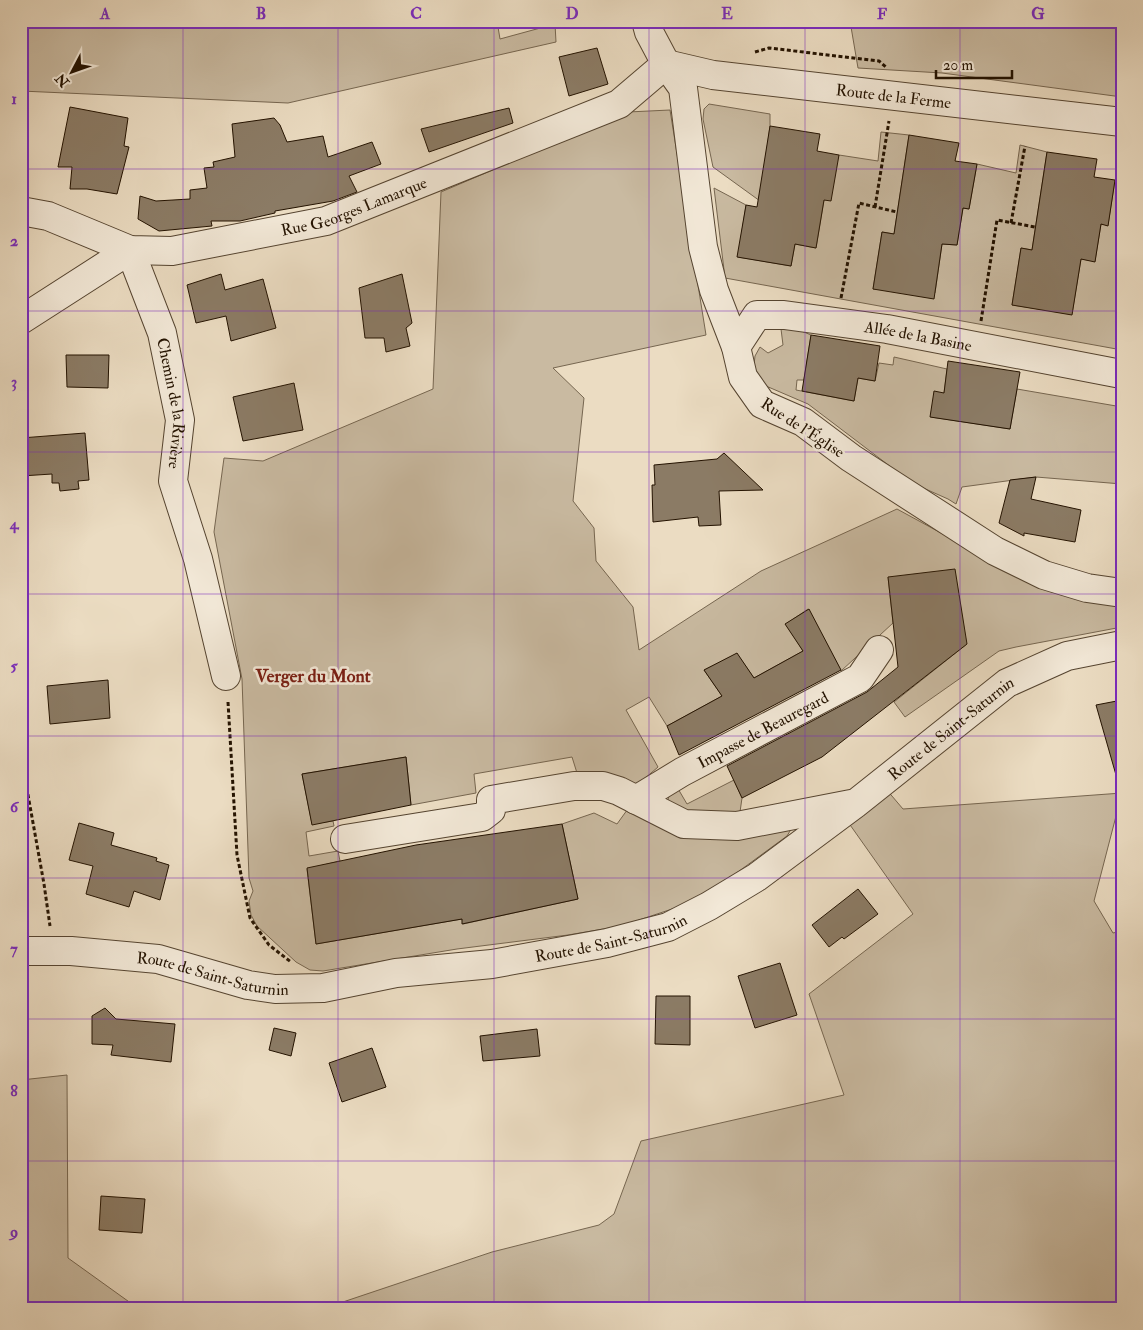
<svg xmlns="http://www.w3.org/2000/svg" width="1143" height="1330" font-family="'IM FELL Double Pica',serif">
<style>
.green{fill:#c9baa1;stroke:#766650}
.building{fill:#8b7b65;stroke:#231200}
.lines{fill:none;stroke-linecap:round;stroke-linejoin:round}
.minor-casing{stroke:#554430;stroke-width:30}
.path{stroke:#231200;stroke-width:3;stroke-dasharray:4 2.5;stroke-linecap:butt}
.minor{stroke:#f2e8d7;stroke-width:28}
.grid{fill:none;stroke:#7b2cbf;stroke-width:1;stroke-opacity:0.55}
.labels{text-anchor:middle;stroke-width:5;stroke-linejoin:round;paint-order:stroke}
.street-label{font-size:16px;fill:#231200;stroke:#f2e8d7}
.neighbourhood-label{font-size:18px;font-weight:bold;fill:#7a1f14;stroke:#f2e8d7}
.neatline{fill:none;stroke:#7b2cbf;stroke-width:2}
.grid-label{font-size:16px;text-anchor:middle;font-weight:bold;fill:#7b2cbf}
</style>
<rect width="100%" height="100%" fill="#ebdcc2"/>
<filter id="stains"><feTurbulence type="fractalNoise" baseFrequency=".004" numOctaves="4"/><feColorMatrix values="0 0 0 0 .2 0 0 0 0 .09 0 0 0 0 .02 0 0 0 .5 -.17"/></filter>
<radialGradient id="worn" r=".72"><stop offset=".6" stop-color="#630" stop-opacity="0"/><stop offset="1" stop-color="#630" stop-opacity=".3"/></radialGradient>
<!-- green -->
<g class="green">
<polygon points="21,21 497,21 500,39 555,24 556,42 288,103 21,91"/>
<polygon points="850,21 1122,21 1122,97 942,73 858,68"/>
<polygon points="709,104 770,114 770,126 760,201 713,167 703,119 704,109"/>
<polygon points="670,110 706,335 553,368 584,398 573,501 594,528 596,561 633,607 639,650 761,571 897,509 998,564 1122,605 1122,627 1016,647 999,651 905,717 894,702 967,644 888,577 893,623 841,671 808,609 786,624 803,651 754,678 737,654 704,670 722,696 667,726 649,697 626,710 658,767 636,786 577,773 572,757 474,774 476,793 411,805 406,757 302,774 312,824 333,821 334,826 306,832 309,856 338,851 340,861 307,869 316,944 462,919 463,924 578,899 562,824 594,813 617,824 630,806 790,829 790,831 787,836 716,888 681,906 621,926 568,935 457,949 323,971 310,970 296,962 257,926 251,915 249,901 253,891 249,878 242,679 214,532 224,458 263,461 433,389 441,192 628,112"/>
<polygon points="881,132 909,135 894,234 882,232 873,289 935,293 942,244 957,245 963,208 969,209 977,164 1016,173 1020,145 1047,152 1032,250 1021,248 1012,305 1072,314 1081,259 1095,261 1101,224 1108,225 1115,180 1122,182 1122,350 725,278 714,188 746,205 738,257 791,266 795,244 816,248 824,200 839,155 878,161"/>
<polygon points="792,327 811,335 804,380 797,380 796,390 854,401 858,378 875,381 879,363 893,365 894,357 947,369 944,393 931,417 1010,429 1017,389 1122,407 1122,484 1036,477 962,487 956,504 948,499 912,483 808,404 766,386 757,377 754,365 755,356 760,347 768,353 783,345 781,329"/>
<polygon points="734,780 742,798 740,812 693,817 667,805 670,790 677,787 687,804"/>
<polygon points="886,789 903,809 1122,793 1094,901 1113,933 1122,931 1122,1309 322,1309 492,1252 599,1225 614,1214 641,1141 844,1095 809,994 913,914 848,822"/>
<polygon points="67,1075 68,1258 139,1309 21,1309 21,1080"/>
</g>
<!-- building -->
<g class="building">
<polygon points="597,48 608,84 569,96 559,57"/>
<polygon points="70,107 128,118 124,146 129,147 117,194 87,189 70,189 72,167 58,167"/>
<polygon points="509,108 513,123 429,152 421,129"/>
<polygon points="274,118 280,125 287,142 323,136 328,157 372,142 381,164 349,176 357,192 333,201 275,211 275,213 240,221 211,221 212,226 159,231 138,219 140,196 156,201 190,199 190,190 207,188 204,168 214,167 213,162 235,157 232,124"/>
<polygon points="770,126 820,134 817,151 839,155 831,201 824,200 816,248 795,244 791,266 737,257 746,205 757,207"/>
<polygon points="909,135 959,143 955,161 977,164 969,209 963,208 957,245 942,244 934,299 873,289 882,232 894,234"/>
<polygon points="1047,152 1097,159 1094,177 1115,180 1108,226 1101,224 1095,262 1081,259 1072,315 1012,305 1021,248 1032,250"/>
<polygon points="221,274 225,290 263,279 276,328 231,341 226,316 196,323 187,285"/>
<polygon points="402,274 412,323 406,328 410,346 386,352 384,338 365,338 359,288"/>
<polygon points="811,335 880,346 875,381 858,378 854,401 802,391"/>
<polygon points="66,355 109,355 108,388 67,387"/>
<polygon points="948,361 1020,372 1010,429 930,417 934,391 944,393"/>
<polygon points="294,383 303,430 243,441 233,397"/>
<polygon points="85,433 89,480 78,481 79,489 60,491 59,483 52,483 52,474 21,476 21,438"/>
<polygon points="724,453 763,490 719,491 721,525 699,526 698,517 653,522 652,485 655,485 654,465 717,459"/>
<polygon points="1036,477 1031,499 1081,510 1075,542 1024,533 1024,536 999,523 1010,480"/>
<polygon points="955,569 967,644 822,757 742,798 727,766 867,692 898,667 888,577"/>
<polygon points="809,609 841,670 679,755 667,726 722,696 704,670 737,653 754,678 803,651 785,624"/>
<polygon points="108,680 110,718 50,724 47,686"/>
<polygon points="1122,700 1122,774 1116,775 1096,705"/>
<polygon points="406,757 411,805 312,825 302,774"/>
<polygon points="79,823 114,833 111,845 157,858 156,861 169,865 160,900 134,891 129,907 86,894 93,866 69,860"/>
<polygon points="562,824 578,899 462,924 462,919 316,944 307,868 416,845"/>
<polygon points="858,889 878,914 844,939 842,937 829,947 812,925"/>
<polygon points="780,963 797,1015 755,1028 738,976"/>
<polygon points="656,996 690,996 690,1045 655,1044"/>
<polygon points="105,1008 116,1019 175,1024 171,1062 111,1055 113,1045 92,1044 92,1016"/>
<polygon points="274,1028 296,1033 291,1056 269,1050"/>
<polygon points="537,1029 540,1056 483,1061 480,1036"/>
<polygon points="372,1048 386,1087 342,1102 329,1063"/>
<polygon points="101,1196 145,1199 142,1233 99,1230"/>
</g>
<g class="lines">
<!-- minor casing -->
<g class="minor-casing">
<g id="minor">
<polyline points="646,21 649,32 666,64 683,88 703,247 714,290 736,347 743,377 762,404 803,422 851,458 995,551 1044,575 1087,588 1122,593"/>
<path id="s1" d="M666 64 713 75 1122 122"/>
<path id="s2" d="M21 211 48 216 130 250 172 251 326 221 619 104 666 64"/>
<path id="s3" d="M21 320 130 250 162 333 180 420 173 481 198 559 226 676"/>
<path id="s4" d="M736 347 757 315H784L887 329 1116 373"/>
<path id="s5" d="M636 800 682 772 860 678 879 650"/>
<polyline points="345,839 482,817 491,810 491,800 574,786 603,786 619,791 684,824 737,826 851,804"/>
<path id="s6" d="M21 951H71L158 959 248 985 275 989 323 988 396 973 492 964 607 943 668 927 709 906 757 877 855 804 1007 683 1067 656 1122 645"/>
</g>
</g>
<!-- path -->
<g class="path">
<polyline points="755,52 769,48 879,61 887,68"/>
<polyline points="875,207 889,121"/>
<polyline points="1011,223 1025,146"/>
<polyline points="841,298 859,203 897,212"/>
<polyline points="981,321 997,220 1035,227"/>
<polyline points="228,702 237,855 250,918 269,945 291,962"/>
<polyline points="21,756 44,884 50,926"/>
</g>
<!-- minor -->
<use href="#minor" class="minor"/>
</g>
<!-- grid -->
<path class="grid" d="M183 21V1309M338 21V1309M494 21V1309M649 21V1309M805 21V1309M960 21V1309M21 169H1122M21 311H1122M21 452H1122M21 594H1122M21 736H1122M21 878H1122M21 1019H1122M21 1161H1122"/>
<g class="labels">
<!-- street labels -->
<g class="street-label">
<text dy="6" stroke="none"><textPath href="#s1" startOffset="230">Route de la Ferme</textPath></text>
<text dy="6" stroke="none"><textPath href="#s2" startOffset="346">Rue Georges Lamarque</textPath></text>
<text dy="6" stroke="none"><textPath href="#s4" startOffset="201">Allée de la Basine</textPath></text>
<text dy="6" stroke="none"><textPath href="#s3" startOffset="290">Chemin de la Rivière</textPath></text>
<text transform="translate(803 427) rotate(33)" y="6">Rue de l'Église</text>
<text dy="6" stroke="none"><textPath href="#s6" startOffset="1004">Route de Saint-Saturnin</textPath></text>
<text dy="6" stroke="none"><textPath href="#s5" startOffset="145">Impasse de Beauregard</textPath></text>
<text dy="6" stroke="none"><textPath href="#s6" startOffset="599">Route de Saint-Saturnin</textPath></text>
<text dy="6" stroke="none"><textPath href="#s6" startOffset="194">Route de Saint-Saturnin</textPath></text>
</g>
<!-- neighbourhood labels -->
<g class="neighbourhood-label">
<text x="313" y="682">Verger du Mont</text>
</g>
</g>
<!-- margin -->
<rect width="1143" height="1330" fill="none" stroke="#ebdcc2" stroke-width="55"/>
<!-- north arrow -->
<g transform="translate(72 72) rotate(229)" stroke="#f2e8d7" stroke-width="4" paint-order="stroke">
<path d="M0-4L9 19L0 12L-9 19Z" fill="#231200"/>
<text y="-8" font-size="14" font-weight="bold" text-anchor="middle" fill="#231200">N</text>
</g>
<!-- scale -->
<path d="M936 70v8h76v-8" fill="none" stroke="#231200" stroke-width="2.5"/>
<text x="943" y="70" font-size="15" fill="#231200" stroke="#f2e8d7" stroke-width="4" paint-order="stroke">20 m</text>
<rect x="28" y="28" width="1088" height="1274" class="neatline"/>
<g class="grid-label">
<text x="105" y="19">A</text>
<text x="261" y="19">B</text>
<text x="416" y="19">C</text>
<text x="572" y="19">D</text>
<text x="727" y="19">E</text>
<text x="882" y="19">F</text>
<text x="1038" y="19">G</text>
<text x="14" y="104">1</text>
<text x="14" y="246">2</text>
<text x="14" y="387">3</text>
<text x="14" y="529">4</text>
<text x="14" y="671">5</text>
<text x="14" y="812">6</text>
<text x="14" y="954">7</text>
<text x="14" y="1096">8</text>
<text x="14" y="1237">9</text>
</g>
<rect width="100%" height="100%" filter="url(#stains)"/>
<rect width="100%" height="100%" fill="url(#worn)"/>
</svg>
